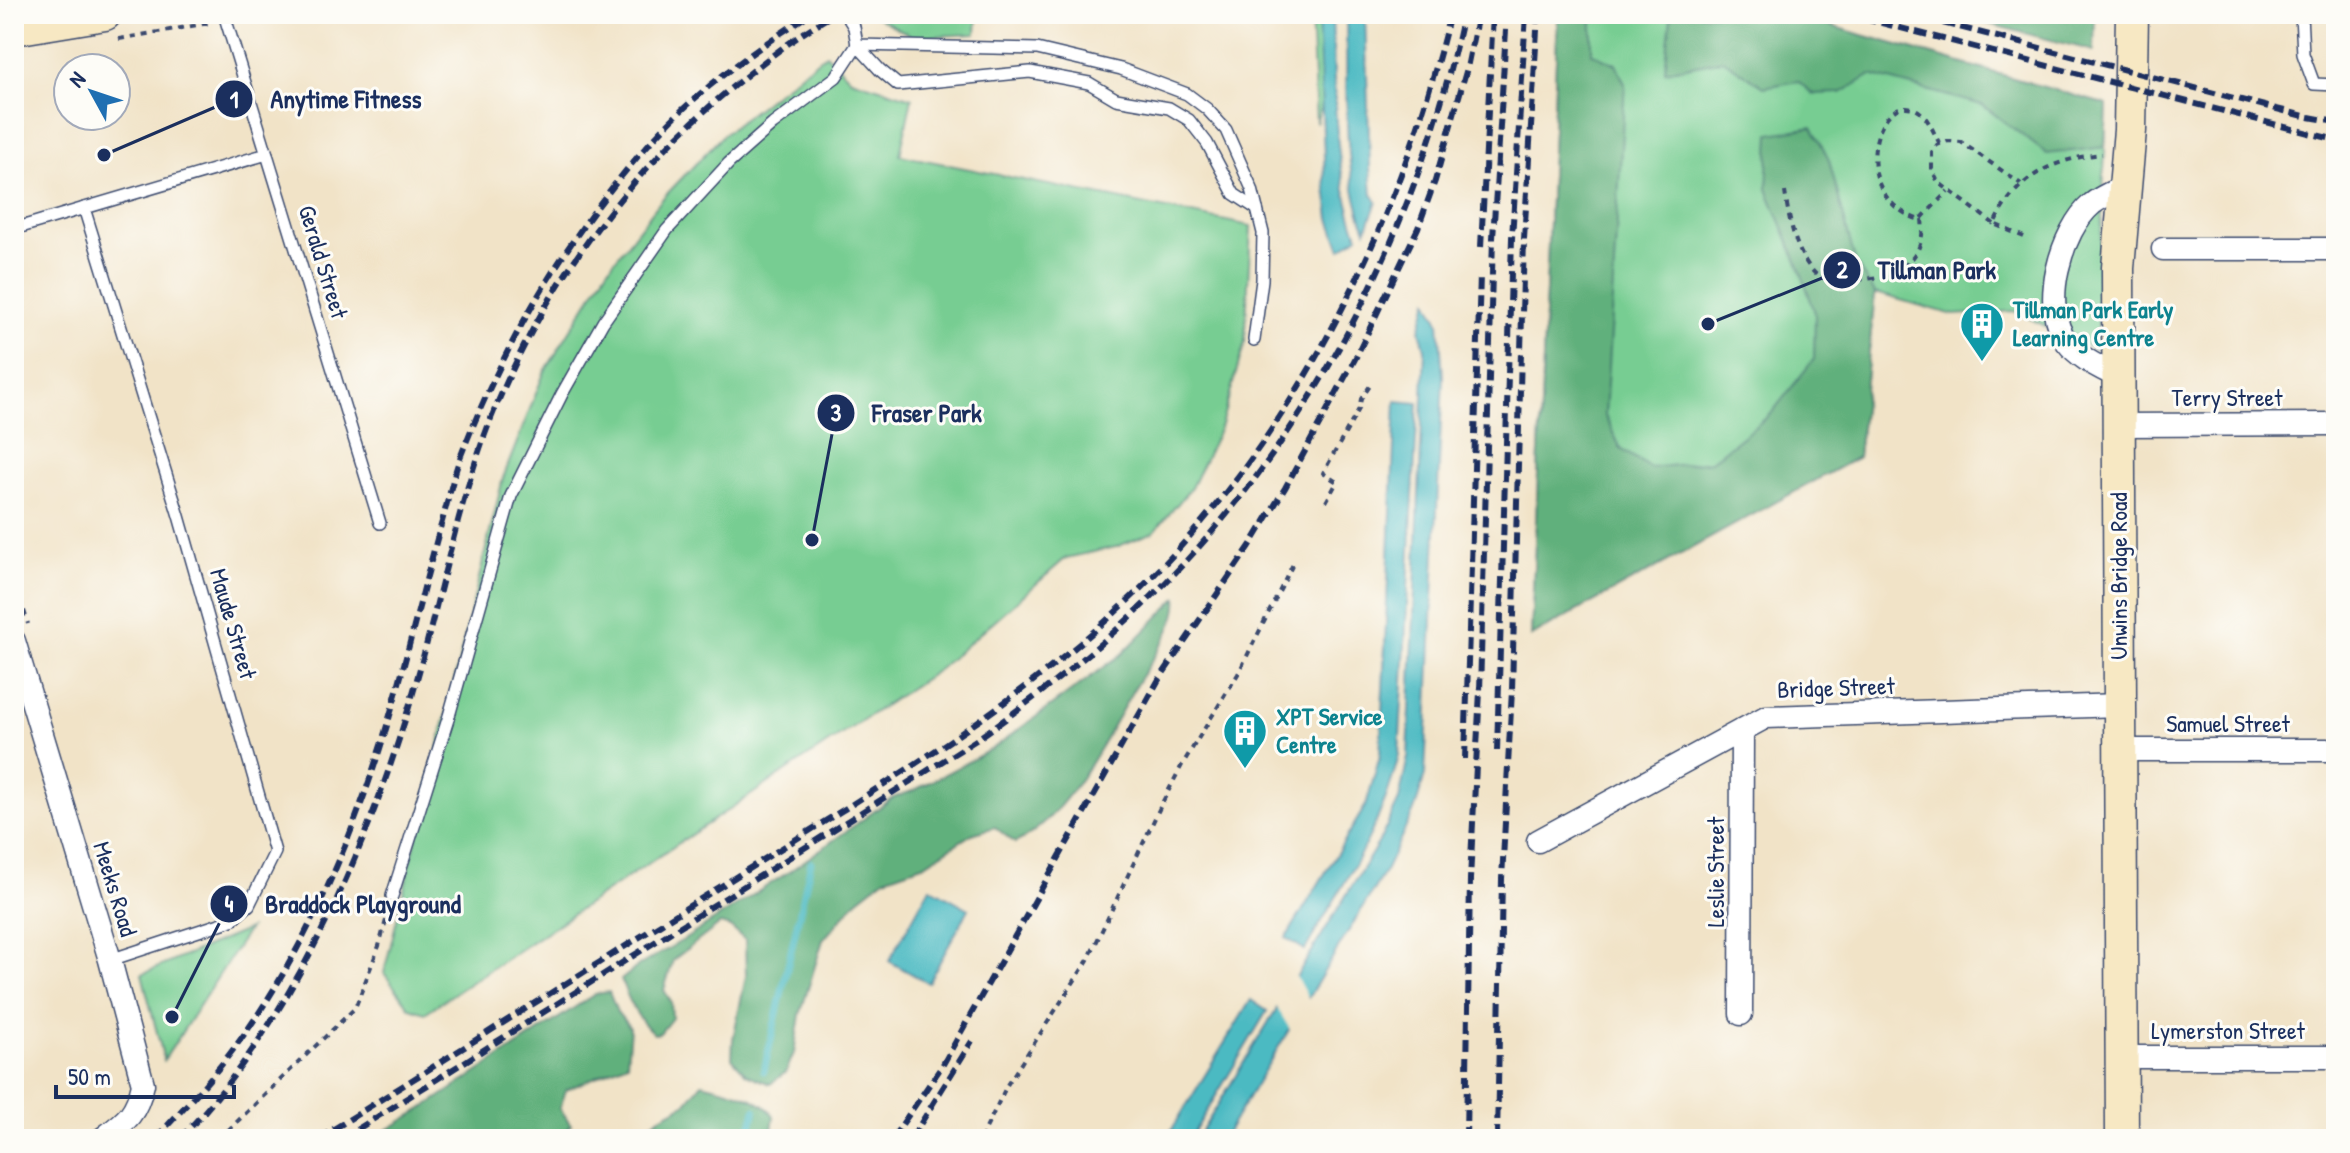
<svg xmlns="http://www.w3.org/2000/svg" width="2350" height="1153" font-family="'Patrick Hand',sans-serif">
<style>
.green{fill:#77cd92;stroke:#497e78;stroke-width:2}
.forest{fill:#61b07c;stroke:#3e706d;stroke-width:2}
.water{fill:#4cbac2;stroke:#347490;stroke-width:2}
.pier{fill:#f1e3c7}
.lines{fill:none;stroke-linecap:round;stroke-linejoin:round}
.stream{stroke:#4cbac2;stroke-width:7}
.service-casing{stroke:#3b4a6e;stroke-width:14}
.minor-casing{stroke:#3b4a6e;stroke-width:25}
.secondary-casing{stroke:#3b4a6e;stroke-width:35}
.path{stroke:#3b4a6e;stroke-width:4;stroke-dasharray:6 6;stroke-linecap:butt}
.service{stroke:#fff;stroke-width:11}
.minor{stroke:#fff;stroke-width:22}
.secondary{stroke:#f7e8c3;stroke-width:32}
.rail{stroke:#1b2f5e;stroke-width:6;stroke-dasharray:12 6;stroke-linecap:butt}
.labels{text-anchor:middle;stroke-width:6;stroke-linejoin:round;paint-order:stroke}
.street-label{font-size:24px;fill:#1b2f5e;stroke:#fdfcf7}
.culture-label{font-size:24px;font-weight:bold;fill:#0d838f;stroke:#fdfcf7;text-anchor:start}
.leader{fill:none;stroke:#1b2f5e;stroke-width:3}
.callout-dot{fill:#1b2f5e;stroke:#fdfcf7;stroke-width:3}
.mark-label{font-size:24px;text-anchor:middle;font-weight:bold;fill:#fff}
.callout-label{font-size:26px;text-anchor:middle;font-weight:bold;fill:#1b2f5e;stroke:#fdfcf7;stroke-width:6;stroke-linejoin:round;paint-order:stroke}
</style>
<rect width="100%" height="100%" fill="#fdfcf7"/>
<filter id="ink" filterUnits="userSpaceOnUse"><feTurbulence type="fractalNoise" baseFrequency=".0125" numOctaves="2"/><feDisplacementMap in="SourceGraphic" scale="16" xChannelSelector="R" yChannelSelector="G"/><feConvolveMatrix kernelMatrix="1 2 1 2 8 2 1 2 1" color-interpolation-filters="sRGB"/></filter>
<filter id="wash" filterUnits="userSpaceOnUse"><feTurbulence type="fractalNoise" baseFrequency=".006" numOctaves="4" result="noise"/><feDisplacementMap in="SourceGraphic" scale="32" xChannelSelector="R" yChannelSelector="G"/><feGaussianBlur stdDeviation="1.8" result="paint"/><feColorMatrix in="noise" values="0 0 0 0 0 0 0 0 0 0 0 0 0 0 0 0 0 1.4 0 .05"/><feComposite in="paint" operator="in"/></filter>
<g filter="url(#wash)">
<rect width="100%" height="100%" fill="#f1e3c7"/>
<!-- green -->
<g class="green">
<polygon points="871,14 977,14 976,34 914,37"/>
<polygon points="1311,14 1318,14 1323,99 1316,123"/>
<polygon points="1558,14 1789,14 2107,105 2096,350 2014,311 1954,315 1875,293 1858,457 1531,636"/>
<polygon points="826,54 851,79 912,98 900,155 1251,226 1245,342 1220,428 1191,488 1154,532 1116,547 1066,558 939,669 425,1013 410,1008 384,973 503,478 544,373 608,269 663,198 724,134"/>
<polygon points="249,929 164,1060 142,974"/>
</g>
<!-- forest -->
<g class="forest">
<polygon points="1558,14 1592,14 1592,53 1616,64 1625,84 1605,416 1621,449 1650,468 1711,461 1770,415 1814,359 1815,313 1799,266 1767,189 1770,134 1812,127 1829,160 1856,264 1875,293 1858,457 1531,636"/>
<polygon points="1646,14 1789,14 2107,105 2105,147 2047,154 1982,105 1871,75 1841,93 1813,94 1798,81 1764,87 1723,60 1665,71 1671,18"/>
<polygon points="1950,14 2095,14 2094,51"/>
<path d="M1177 598C1181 623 1149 663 1136 685 1108 733 1067 819 1015 843L995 827 972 834 925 864 885 878 857 900 823 940 800 1015 794 1053 786 1072 770 1084 746 1074 732 1058 733 1039 746 976 745 940 730 927 720 924 673 960 664 990 671 1002 672 1018 660 1033 654 1034C637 1019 629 1001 621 980L638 966 685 939 790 871 893 798 915 790 992 749 1122 654Z"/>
<polygon points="609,992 617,1012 630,1028 627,1063 566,1090 560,1108 571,1125 559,1139 372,1139 422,1109 595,994"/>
<path d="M702 1083C723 1088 762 1097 774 1116L771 1139H635L657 1119 685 1104Z"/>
</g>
<!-- water -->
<g class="water">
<path d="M1318 14H1332C1335 89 1332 165 1358 236L1341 249 1330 219 1325 180Z"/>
<path d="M1346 14H1365L1370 168 1372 194 1377 202 1366 230C1340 165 1348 83 1346 14Z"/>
<polygon points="1428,300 1439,322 1443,377 1425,774 1416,806 1386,869 1223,1139 1197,1139 1380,840 1399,800 1408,757 1425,349 1420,330"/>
<path d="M1396 401 1418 403 1399 755C1381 830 1343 884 1305 950L1286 938 1366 805 1380 756Z"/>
<polygon points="930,887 969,909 928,983 889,961"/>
<polygon points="1251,1000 1267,1011 1190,1139 1166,1139"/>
</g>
<!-- pier -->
<polygon class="pier" points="1294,973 1310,1002 1292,1033 1275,1004"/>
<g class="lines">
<!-- stream -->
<g class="stream">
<polyline points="764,1071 811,862"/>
<polyline points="748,1139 755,1110"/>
</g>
</g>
</g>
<g filter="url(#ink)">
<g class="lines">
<!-- service casing -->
<g class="service-casing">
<g id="service">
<polyline points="224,14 380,523"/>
<polyline points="846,14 854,27 857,45 1037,49 1121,69 1187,94 1207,109 1226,130 1252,189 1263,233 1262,280 1254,340"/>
<polyline points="2301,14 2303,54 2314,84 2336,85"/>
<polyline points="84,208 179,516 275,852 249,905 232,920 110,960"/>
<polyline points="14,229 267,154"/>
<polyline points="392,896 449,716 511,496 562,394 603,322 667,230 729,163 773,124 836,77 857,45 880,70 898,85 1030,72 1089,83 1116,99 1169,108 1189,120 1207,143 1234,194 1257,209"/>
</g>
</g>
<!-- minor casing -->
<g class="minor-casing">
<g id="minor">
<polyline points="2163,249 2336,249"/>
<path d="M2118 377C2099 367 2080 359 2067 342 2039 308 2061 230 2092 204 2102 196 2115 191 2125 186"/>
<polyline points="2118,425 2336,424"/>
<path d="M14 641 110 960 143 1084C136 1115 126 1121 102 1139"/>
<polyline points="2120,750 2336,750"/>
<polyline points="1538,841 1766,717 2120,705"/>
<polyline points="1741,1014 1742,730"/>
<polyline points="2120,1057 2336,1057"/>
</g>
</g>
<!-- secondary casing -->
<g class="secondary-casing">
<g id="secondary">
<polyline points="14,29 105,14"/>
<polyline points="2122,1139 2118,268 2130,130 2132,14"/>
</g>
</g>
<!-- path -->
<g class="path">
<polyline points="241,17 253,14"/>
<polyline points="119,39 209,23"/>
<path d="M1940 144C1934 134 1929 119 1920 112 1879 82 1842 195 1920 220L1948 191"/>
<path d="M1785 192C1789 220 1796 258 1819 277 1863 285 1929 279 1922 219"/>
<polyline points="1994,224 1938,182 1932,170 1932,152 1937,145 1948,141 1961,142 2021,184"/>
<path d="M2024 237 1994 224C2016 177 2052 159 2102 154"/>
<polyline points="1326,502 1337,482 1323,473 1359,409 1361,399 1372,383"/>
<polyline points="14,576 28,624"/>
<polyline points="219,1139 355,1008 379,946 389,909"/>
<polyline points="981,1139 1007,1085 1088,960 1162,803 1182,765 1238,674 1293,564"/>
</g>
<!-- service -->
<use href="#service" class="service"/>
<!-- minor -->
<use href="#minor" class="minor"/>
<!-- secondary -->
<use href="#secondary" class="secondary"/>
<!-- rail -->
<g class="rail">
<polyline points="1846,14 2336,140"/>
<polyline points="1908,14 2304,116 2336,122"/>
<polyline points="1481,247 1493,14"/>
<polyline points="1497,751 1512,238 1526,14"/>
<polyline points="1465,759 1480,275"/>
<path d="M155 1139C178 1114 201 1090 222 1064 296 971 347 854 382 742 403 674 419 604 438 535 446 510 451 483 460 458 506 339 571 228 658 134 701 88 757 48 810 14"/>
<path d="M179 1139C294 1024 374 834 417 679 441 594 458 504 490 421 544 286 624 176 736 84 767 59 799 34 834 14"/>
<path d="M318 1139C466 1046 613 954 761 861 915 765 1076 670 1195 530 1322 382 1404 202 1450 14"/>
<path d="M342 1139 976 740C1044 692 1109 641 1167 581 1316 429 1420 222 1463 14"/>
<polyline points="892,1139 942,1066 1158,681 1250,546 1285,488 1355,359 1418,228 1435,181 1467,68 1478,14"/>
<polyline points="911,1139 972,1041"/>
<polyline points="1466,1139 1470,879 1480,691 1493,238 1507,14"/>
<polyline points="1497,1139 1502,879 1512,690 1524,239 1538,14"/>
</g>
</g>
</g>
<!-- icons -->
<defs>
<g id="building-pin" transform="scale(2.3)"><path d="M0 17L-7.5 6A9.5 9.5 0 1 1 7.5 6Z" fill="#0f9aa8" stroke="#fdfcf7"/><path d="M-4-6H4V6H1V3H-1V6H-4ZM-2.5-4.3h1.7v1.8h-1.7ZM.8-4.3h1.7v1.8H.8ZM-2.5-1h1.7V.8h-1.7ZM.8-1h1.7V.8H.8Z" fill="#fff"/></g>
</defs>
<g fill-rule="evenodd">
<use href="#building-pin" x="1982" y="324"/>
<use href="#building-pin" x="1245" y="731"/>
</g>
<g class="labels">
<!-- street labels -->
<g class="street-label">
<text transform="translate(323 262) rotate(73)" y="8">Gerald Street</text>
<text x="2227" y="406">Terry Street</text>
<text transform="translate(2119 576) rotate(-90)" y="8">Unwins Bridge Road</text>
<text transform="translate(233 624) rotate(74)" y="8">Maude Street</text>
<text transform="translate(1836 688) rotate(-2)" y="8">Bridge Street</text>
<text x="2228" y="732">Samuel Street</text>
<text transform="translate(1716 872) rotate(-90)" y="8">Leslie Street</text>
<text transform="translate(115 889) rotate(73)" y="8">Meeks Road</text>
<text x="2228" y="1039">Lymerston Street</text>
</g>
<!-- culture labels -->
<g class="culture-label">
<text x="2013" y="318">Tillman Park Early<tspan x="2013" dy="28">Learning Centre</tspan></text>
<text x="1276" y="725">XPT Service<tspan x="1276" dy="28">Centre</tspan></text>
</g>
</g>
<!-- callouts -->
<path class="leader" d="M104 155L234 99M1708 324L1842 270M812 540L836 413M172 1017L229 904"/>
<g class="callout-dot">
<circle cx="104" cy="155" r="8"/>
<circle cx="1708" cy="324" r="8"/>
<circle cx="812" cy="540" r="8"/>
<circle cx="172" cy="1017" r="8"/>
<circle cx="234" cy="99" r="20"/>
<circle cx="1842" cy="270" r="20"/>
<circle cx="836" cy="413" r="20"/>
<circle cx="229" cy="904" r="20"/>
</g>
<g class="mark-label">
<text x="234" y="108">1</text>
<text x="1842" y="278">2</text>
<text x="836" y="421">3</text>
<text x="229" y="912">4</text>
</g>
<g class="callout-label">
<text x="346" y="108">Anytime Fitness</text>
<text x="1937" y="279">Tillman Park</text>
<text x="927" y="422">Fraser Park</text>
<text x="363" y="913">Braddock Playground</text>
</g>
<!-- margin -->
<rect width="2350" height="1153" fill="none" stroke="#fdfcf7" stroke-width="48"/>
<!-- north arrow -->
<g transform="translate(92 92) rotate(310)"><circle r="38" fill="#fdfcf7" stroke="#a3aaba" stroke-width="2"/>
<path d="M0-6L14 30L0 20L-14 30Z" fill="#1f6fb2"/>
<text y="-12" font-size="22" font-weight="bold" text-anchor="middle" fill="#1b2f5e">N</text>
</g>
<!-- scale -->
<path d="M56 1085v12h178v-12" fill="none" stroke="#1b2f5e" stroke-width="4"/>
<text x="68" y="1085" font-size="24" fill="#1b2f5e" stroke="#fdfcf7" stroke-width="6" paint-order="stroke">50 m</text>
</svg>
